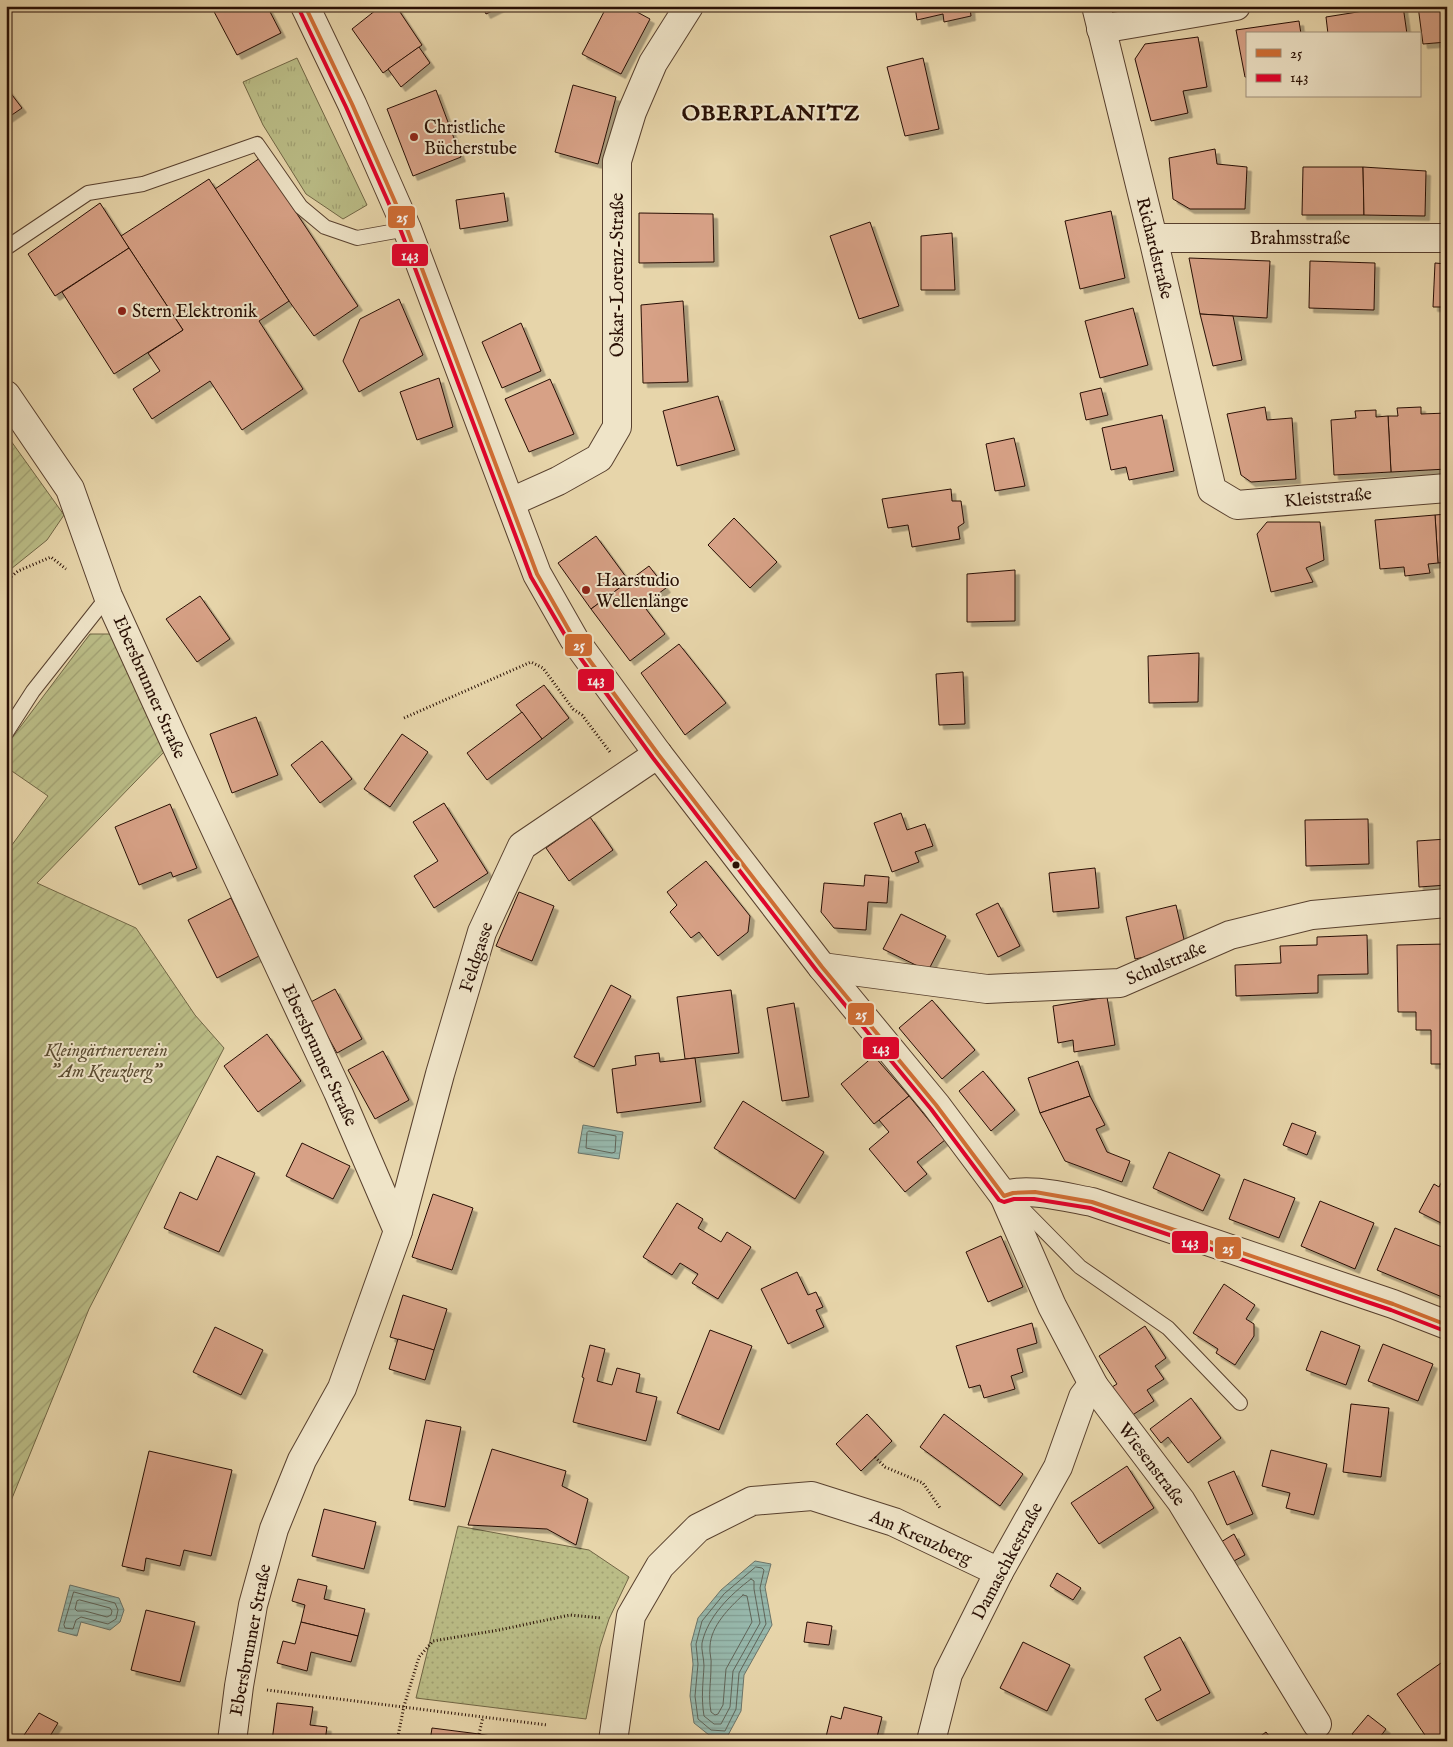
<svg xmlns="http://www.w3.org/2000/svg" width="1453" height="1747" font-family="'IM FELL English',serif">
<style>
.grass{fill:url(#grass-tufts);stroke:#716645}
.park{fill:url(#park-dots);stroke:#716645}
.garden{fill:url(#garden-furrows);stroke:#716645}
.water{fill:url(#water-rules);stroke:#6b7469}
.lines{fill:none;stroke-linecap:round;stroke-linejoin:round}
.shore{stroke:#606458;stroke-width:1}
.building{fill:#d7a186;stroke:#280f04;filter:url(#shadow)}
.service-casing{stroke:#58402e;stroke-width:16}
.minor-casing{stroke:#58402e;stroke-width:30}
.path{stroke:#280f04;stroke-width:3;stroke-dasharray:1 2.5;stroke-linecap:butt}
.service{stroke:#efe4c8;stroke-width:14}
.minor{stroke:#efe4c8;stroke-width:28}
.bus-1-casing{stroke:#efe4c8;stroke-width:8}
.bus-2-casing{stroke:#efe4c8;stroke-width:8}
.bus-1{stroke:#d26e34;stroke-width:4}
.bus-2{stroke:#e4002b;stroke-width:4}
.poi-dot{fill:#8f2418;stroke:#efe4c8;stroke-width:2}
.bus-dot{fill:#280f04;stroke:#efe4c8;stroke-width:2}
.labels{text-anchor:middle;stroke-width:4;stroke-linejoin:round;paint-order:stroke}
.poi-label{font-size:18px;fill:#280f04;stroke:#efe4c8;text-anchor:start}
.street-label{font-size:18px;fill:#280f04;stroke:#efe4c8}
.park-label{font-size:18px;font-style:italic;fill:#5b4c32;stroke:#efe4c8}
.district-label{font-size:22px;font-weight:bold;letter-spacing:1px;fill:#280f04;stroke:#efe4c8}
.line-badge{stroke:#efe4c8;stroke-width:2}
.badge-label{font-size:14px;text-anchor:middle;font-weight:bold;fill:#fff}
</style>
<defs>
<pattern id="grass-tufts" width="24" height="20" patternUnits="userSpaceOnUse" patternTransform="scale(1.25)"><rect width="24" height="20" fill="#babc86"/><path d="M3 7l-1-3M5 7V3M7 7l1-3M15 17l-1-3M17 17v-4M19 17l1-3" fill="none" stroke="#a0a072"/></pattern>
<pattern id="park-dots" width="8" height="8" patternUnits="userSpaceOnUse" patternTransform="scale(1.25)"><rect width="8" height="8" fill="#babc86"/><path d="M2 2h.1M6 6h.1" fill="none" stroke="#a0a072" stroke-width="1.8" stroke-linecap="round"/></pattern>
<pattern id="garden-furrows" width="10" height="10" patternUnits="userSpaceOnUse" patternTransform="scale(1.25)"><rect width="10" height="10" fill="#babc86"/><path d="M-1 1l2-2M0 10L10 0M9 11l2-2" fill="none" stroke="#a0a072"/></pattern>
<pattern id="water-rules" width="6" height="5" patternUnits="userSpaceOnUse" patternTransform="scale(1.25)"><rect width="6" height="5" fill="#97b8ac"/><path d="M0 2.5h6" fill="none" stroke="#829d92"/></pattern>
<filter id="shadow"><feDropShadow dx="4.5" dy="4.5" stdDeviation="0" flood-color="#0004"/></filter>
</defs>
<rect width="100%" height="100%" fill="#e7d5aa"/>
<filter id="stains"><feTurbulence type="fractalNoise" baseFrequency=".004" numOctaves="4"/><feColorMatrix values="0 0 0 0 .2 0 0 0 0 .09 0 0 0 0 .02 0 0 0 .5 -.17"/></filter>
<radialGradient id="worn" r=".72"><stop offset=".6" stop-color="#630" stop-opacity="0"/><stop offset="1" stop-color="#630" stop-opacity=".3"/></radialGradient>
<!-- grass -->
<polygon class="grass" points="297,58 367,205 343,219 306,194 263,125 243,82"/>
<!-- park -->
<polygon class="park" points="458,1526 589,1550 629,1577 609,1619 600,1647 586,1719 416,1698"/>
<!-- garden -->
<g class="garden">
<polygon points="6,434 64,515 47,540 6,573"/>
<polygon points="90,634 113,634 165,751 37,883 136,928 195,1015 224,1048 89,1309 6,1513 6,853 48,796 6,767 6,746"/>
</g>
<!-- water -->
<g class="water">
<polygon points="583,1125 623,1132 619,1159 578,1153"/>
<polygon points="755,1561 771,1564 765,1587 772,1625 744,1675 741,1711 727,1737 709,1735 694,1723 690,1696 693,1664 691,1644 698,1618 721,1590"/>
<polygon points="70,1585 119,1598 124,1610 120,1622 110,1630 81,1622 77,1636 58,1631"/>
</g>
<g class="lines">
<!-- shore -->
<g class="shore">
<polygon points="589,1131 616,1136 615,1152 612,1153 586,1148 587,1133"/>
<polygon points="756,1567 762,1568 764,1570 760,1588 766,1624 739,1673 736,1709 725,1731 711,1730 698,1719 695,1696 698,1664 696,1644 702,1621 724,1594"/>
<path d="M751 1579 754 1581V1589L760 1623 733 1671 730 1707 721 1724H714L704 1716C701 1697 703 1685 704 1666 704 1658 701 1650 702 1643 708 1616 730 1595 751 1579Z"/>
<polygon points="74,1592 115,1603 118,1610 116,1619 108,1624 81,1617 76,1620 73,1629 65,1628 64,1625"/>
<path d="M743 1595 747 1596 752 1622 726 1669 723 1705 718 1714 715 1715 711 1712C708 1696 711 1682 711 1666 712 1659 709 1653 710 1646 711 1626 729 1608 743 1595Z"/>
<polygon points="80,1600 110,1608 112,1611 111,1615 107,1617 85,1611 77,1611 75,1609 77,1601"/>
</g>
</g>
<!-- building -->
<g class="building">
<polygon points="211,6 267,6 281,33 237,55"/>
<polygon points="381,6 396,6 422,45 383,73 352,29"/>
<polygon points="482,6 502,6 486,14"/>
<polygon points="607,6 626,6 650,19 621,74 582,54"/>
<polygon points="915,6 978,6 970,8 971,16 944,22 943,14 917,20"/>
<polygon points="1395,6 1403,6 1407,34 1328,34 1326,17"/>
<polygon points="1418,6 1447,6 1447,42 1423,44"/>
<polygon points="1299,21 1301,34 1247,34 1247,77 1245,77 1236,30"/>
<polygon points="1198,37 1207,87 1183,91 1188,113 1151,121 1135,59 1145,44"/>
<polygon points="419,47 430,63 401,87 388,69"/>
<polygon points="923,58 939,129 905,136 887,67"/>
<polygon points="573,85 616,97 598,164 555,152"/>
<polygon points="6,87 22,108 6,119"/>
<polygon points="436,90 461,157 413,176 387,109"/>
<polygon points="1215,149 1217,164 1247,167 1245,209 1190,209 1173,199 1169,158"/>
<polygon points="260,158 358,306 314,336 289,301 215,189"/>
<polygon points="1303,167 1363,167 1364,215 1302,215"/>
<polygon points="1363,167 1426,171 1425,216 1364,215"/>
<polygon points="209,179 289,301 259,321 303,389 242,430 210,381 152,419 133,389 160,371 148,353 183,330 121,236"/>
<polygon points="504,193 508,221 460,229 456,200"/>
<polygon points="100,203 129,248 55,296 28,254"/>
<polygon points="1111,211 1125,278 1080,289 1065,221"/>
<polygon points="639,213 713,214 714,262 639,263"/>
<polygon points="870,222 899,306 859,319 830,236"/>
<polygon points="952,233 955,290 921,290 921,236"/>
<polygon points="129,248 183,330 114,374 62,292"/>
<polygon points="1189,258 1270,261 1267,318 1200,314"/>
<polygon points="1310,261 1375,263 1374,310 1309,308"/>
<polygon points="1435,263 1447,264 1447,307 1433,307"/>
<polygon points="399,299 423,355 359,392 343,361 360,319"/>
<polygon points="683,301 688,382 643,383 641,305"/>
<polygon points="1133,308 1148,365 1100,378 1085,321"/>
<polygon points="1200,314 1233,316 1242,360 1213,366"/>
<polygon points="521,323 541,371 502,388 482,342"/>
<polygon points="439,378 453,427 417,440 400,392"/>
<polygon points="550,379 574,434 529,452 505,399"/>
<polygon points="1101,388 1108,415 1086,420 1080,393"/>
<polygon points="718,396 735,450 677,466 663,411"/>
<polygon points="1265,407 1267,420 1292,418 1296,479 1251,482 1241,475 1227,414"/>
<polygon points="1421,407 1421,414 1447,413 1447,469 1391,472 1388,416 1398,416 1397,408"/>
<polygon points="1376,410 1376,417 1388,416 1391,472 1334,475 1331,420 1356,418 1355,411"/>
<polygon points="1162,415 1174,471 1129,480 1126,467 1111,470 1102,428"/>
<polygon points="1014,438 1025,486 995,491 986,444"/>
<polygon points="951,489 952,501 961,501 964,523 958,527 960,539 912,547 908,525 888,528 882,499"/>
<polygon points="1447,514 1447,562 1438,563 1435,515"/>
<polygon points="1435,515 1438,563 1428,564 1430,573 1405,576 1404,567 1380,569 1375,520"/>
<polygon points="734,518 777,562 750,588 708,545"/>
<polygon points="1267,522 1320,522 1324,560 1306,568 1313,582 1271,592 1257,534"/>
<polygon points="596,536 629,581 591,609 558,563"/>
<polygon points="649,566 666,588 643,605 665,634 630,661 591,609"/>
<polygon points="1015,570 1015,621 967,622 967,574"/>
<polygon points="200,596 230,639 197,662 166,619"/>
<polygon points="679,644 726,703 685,735 641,673"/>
<polygon points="1199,653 1198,702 1149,703 1148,656"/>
<polygon points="963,672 965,724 939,725 936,674"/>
<polygon points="544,685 569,718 542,739 516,705"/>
<polygon points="522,712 542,739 487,780 467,753"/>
<polygon points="256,717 278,775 232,793 210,734"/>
<polygon points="402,734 428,752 390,807 364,789"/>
<polygon points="322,741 352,779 320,803 291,765"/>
<polygon points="444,803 488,873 434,908 414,876 438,861 413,822"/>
<polygon points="170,804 197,868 173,877 171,872 139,885 115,827"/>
<polygon points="901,813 907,830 925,824 933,846 915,852 919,862 892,872 874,823"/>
<polygon points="590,817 613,850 569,881 546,848"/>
<polygon points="1368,819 1369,864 1306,866 1305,820"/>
<polygon points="1447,839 1447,885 1419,887 1417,841"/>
<polygon points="706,861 750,916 748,932 718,956 699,932 691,938 670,912 677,905 667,892"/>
<polygon points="1095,868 1099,908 1053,912 1049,873"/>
<polygon points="865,875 889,877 887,903 868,902 866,930 834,928 821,912 824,883 864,886"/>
<polygon points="519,892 554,906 532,961 496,946"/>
<polygon points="231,898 259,956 217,978 188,920"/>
<polygon points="998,903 1020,946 998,957 976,914"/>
<polygon points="1176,905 1186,948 1135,959 1126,917"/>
<polygon points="901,914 946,936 928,971 883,949"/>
<polygon points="1367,935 1368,974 1318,975 1318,993 1236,996 1235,965 1281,963 1280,946 1317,945 1317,937"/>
<polygon points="1447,944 1447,1064 1431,1064 1431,1030 1416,1030 1416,1012 1398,1012 1397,945"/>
<polygon points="611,985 631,996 594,1067 574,1057"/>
<polygon points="335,989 362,1039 337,1053 309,1003"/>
<polygon points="731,990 739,1053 685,1059 677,997"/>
<polygon points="1107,997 1115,1045 1074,1052 1073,1040 1058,1043 1053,1006"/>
<polygon points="932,1000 975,1050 942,1079 899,1028"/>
<polygon points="794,1003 809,1097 782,1101 767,1008"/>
<polygon points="267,1034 301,1081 258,1112 224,1066"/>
<polygon points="383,1051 409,1100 375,1119 348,1070"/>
<polygon points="659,1053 660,1062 695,1058 701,1102 617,1113 612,1069 636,1065 635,1056"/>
<polygon points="874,1056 909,1096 874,1124 841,1084"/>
<polygon points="1078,1061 1090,1096 1040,1113 1028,1078"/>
<polygon points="983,1071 1015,1110 991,1131 959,1091"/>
<polygon points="909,1096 945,1140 917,1162 927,1174 905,1192 869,1149 889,1132 879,1120"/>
<polygon points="1090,1096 1105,1125 1096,1129 1107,1152 1130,1161 1122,1182 1065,1161 1040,1113"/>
<polygon points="743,1101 824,1152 795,1199 714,1148"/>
<polygon points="1292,1123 1316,1132 1307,1155 1283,1145"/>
<polygon points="302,1143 350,1166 333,1199 286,1176"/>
<polygon points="1169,1152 1220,1175 1203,1211 1153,1188"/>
<polygon points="217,1156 255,1173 219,1252 164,1228 180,1192 197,1200"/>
<polygon points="1447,1172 1447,1226 1419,1212 1434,1184 1439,1187"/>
<polygon points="1244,1179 1295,1198 1279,1238 1229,1219"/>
<polygon points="433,1194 473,1208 452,1270 412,1257"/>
<polygon points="1320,1201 1374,1223 1355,1269 1301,1246"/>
<polygon points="677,1203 703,1219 698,1228 721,1242 727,1232 751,1247 718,1299 692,1283 698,1274 680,1263 672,1275 643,1257"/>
<polygon points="1395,1228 1447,1249 1447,1299 1377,1270"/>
<polygon points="1001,1236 1023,1287 988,1302 966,1252"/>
<polygon points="797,1272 808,1295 816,1292 823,1307 816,1310 824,1327 788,1344 761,1289"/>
<polygon points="1224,1284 1255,1305 1246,1319 1254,1324 1254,1336 1235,1365 1216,1353 1218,1349 1193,1333"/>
<polygon points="403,1295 447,1309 434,1350 390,1337"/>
<polygon points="1032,1323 1037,1343 1017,1349 1023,1372 1011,1376 1015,1389 984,1398 980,1385 969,1388 956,1346"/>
<polygon points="1145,1326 1166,1358 1155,1366 1164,1379 1147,1390 1154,1401 1131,1416 1112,1387 1117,1384 1099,1356"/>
<polygon points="215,1327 263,1350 241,1395 193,1372"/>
<polygon points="710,1330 752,1346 719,1430 677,1413"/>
<polygon points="1321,1331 1360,1346 1346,1385 1306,1370"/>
<polygon points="398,1339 434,1350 425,1380 389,1369"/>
<polygon points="1383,1344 1433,1364 1418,1401 1368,1381"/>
<polygon points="590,1345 605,1349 597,1381 612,1385 617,1368 640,1374 636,1392 657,1397 646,1441 573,1422 584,1378 582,1377"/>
<polygon points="1191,1398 1221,1438 1188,1463 1168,1437 1161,1443 1150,1429"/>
<polygon points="1351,1404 1389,1408 1381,1477 1343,1472"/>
<polygon points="867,1414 892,1441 861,1471 836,1444"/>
<polygon points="944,1414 1023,1474 1000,1506 920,1447"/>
<polygon points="426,1420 461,1427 445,1507 409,1500"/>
<polygon points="492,1449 566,1471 562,1486 588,1499 576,1545 547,1529 468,1525"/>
<polygon points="1271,1450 1327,1464 1314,1515 1286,1508 1290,1493 1262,1486"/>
<polygon points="149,1451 232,1470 211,1556 184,1550 180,1566 146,1558 144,1571 122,1566"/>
<polygon points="1127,1466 1154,1508 1099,1544 1071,1503"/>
<polygon points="1234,1471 1253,1514 1227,1525 1208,1482"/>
<polygon points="324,1509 376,1522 364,1569 312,1556"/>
<polygon points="1234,1534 1245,1555 1232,1562 1221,1542"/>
<polygon points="1057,1573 1081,1588 1073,1600 1050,1586"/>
<polygon points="298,1579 327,1586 324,1599 365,1609 358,1636 301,1622 305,1605 292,1601"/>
<polygon points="146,1610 195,1622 180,1682 131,1670"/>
<polygon points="301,1622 358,1636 351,1662 311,1652 307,1671 277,1663 283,1641 295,1644"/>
<polygon points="807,1622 832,1626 829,1645 804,1642"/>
<polygon points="1180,1637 1210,1693 1157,1721 1145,1699 1161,1690 1144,1657"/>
<polygon points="1023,1642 1070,1665 1047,1711 1000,1688"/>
<polygon points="1441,1663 1447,1672 1447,1741 1429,1741 1397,1694"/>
<polygon points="277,1703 313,1707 310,1725 327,1727 325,1741 272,1741"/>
<polygon points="844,1707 882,1717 876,1741 825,1741 831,1716 841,1719"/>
<polygon points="39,1713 58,1723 47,1741 20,1741"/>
<polygon points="1368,1715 1386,1729 1377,1741 1360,1741 1352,1734"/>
<polygon points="432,1728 479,1734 523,1741 430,1741"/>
<polygon points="1266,1732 1273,1741 1254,1741"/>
</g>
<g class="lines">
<!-- service casing -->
<g class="service-casing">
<g id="service">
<polyline points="6,248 88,193 143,184 257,144 301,207 325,227 357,238 407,229"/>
<polyline points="6,733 33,691 108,596"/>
<polyline points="1012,1198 1080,1267 1168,1328 1240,1403"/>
</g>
</g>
<!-- minor casing -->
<g class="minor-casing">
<g id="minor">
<path d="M305 6 352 104 407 229 537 574 574 639 658 754 822 967 936 1105 1004 1196C1024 1186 1069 1198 1092 1202L1393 1304 1447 1325"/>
<polyline points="1096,6 1153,238 1212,490 1237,505 1447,488"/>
<polyline points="1101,29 1236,6"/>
<polyline points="1153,238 1447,238"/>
<polyline points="6,395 70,489 108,596 176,745 338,1092 398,1231 342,1388 302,1460 274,1529 253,1605 239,1686 232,1741"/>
<polyline points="511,502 558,481 599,458 617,427 617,161 632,112 653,63 689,6"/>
<polyline points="822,967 987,989 1120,983 1230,935 1312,915 1447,903"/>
<polyline points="1004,1196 1052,1306 1094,1386 1181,1501 1317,1724"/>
<polyline points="398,1231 440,1074 482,932 522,846 658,754"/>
<polyline points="613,1741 631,1616 660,1566 698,1528 752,1501 812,1496 894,1522 999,1572"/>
<polyline points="931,1741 948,1674 999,1572 1058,1467 1083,1397 1089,1389 1094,1386"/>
</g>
</g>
<!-- path -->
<g class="path">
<polyline points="6,581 18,571 51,557 66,569"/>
<polyline points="404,718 531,662 543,668 573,709 582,715 610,752"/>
<polyline points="875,1457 885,1467 923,1483 940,1508"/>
<polyline points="267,1690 547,1725"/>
<polyline points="479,1734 483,1717"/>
<polyline points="397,1741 404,1706 419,1657 433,1641 499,1630 570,1615 601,1618"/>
</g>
<!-- service -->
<use href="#service" class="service"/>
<!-- minor -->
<use href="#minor" class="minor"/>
<!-- bus-1 casing -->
<g class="bus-1-casing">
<polyline id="bus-1" points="305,6 352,104 407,229 537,574 574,639 658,754 822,967 936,1105 1004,1196 1013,1193 1035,1192 1092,1202 1393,1304 1447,1325"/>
</g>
<!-- bus-2 casing -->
<g class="bus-2-casing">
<polyline id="bus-2" points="299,9 346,107 401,231 531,577 569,642 653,758 817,971 931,1109 999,1200 1004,1202 1014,1199 1034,1199 1090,1208 1391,1310 1445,1331"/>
</g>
<!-- bus-1 -->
<use href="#bus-1" class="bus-1"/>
<!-- bus-2 -->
<use href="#bus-2" class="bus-2"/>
</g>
<!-- markers -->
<g class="poi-dot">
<circle cx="414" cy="137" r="5"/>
<circle cx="122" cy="311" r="5"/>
<circle cx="586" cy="590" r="5"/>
</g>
<circle class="bus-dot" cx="736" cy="865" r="4.5"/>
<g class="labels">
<!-- poi labels -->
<g class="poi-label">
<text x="424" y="133">Christliche<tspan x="424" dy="21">Bücherstube</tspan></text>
<text x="132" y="317">Stern Elektronik</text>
<text x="596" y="586">Haarstudio<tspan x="596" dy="21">Wellenlänge</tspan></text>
</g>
<!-- street labels -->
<g class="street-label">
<text x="1300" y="244">Brahmsstraße</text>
<text transform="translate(1155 248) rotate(76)" y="6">Richardstraße</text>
<text transform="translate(617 275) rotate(-90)" y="6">Oskar-Lorenz-Straße</text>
<text transform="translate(1328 497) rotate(-5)" y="6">Kleiststraße</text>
<text transform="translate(150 687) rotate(66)" y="6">Ebersbrunner Straße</text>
<text transform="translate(476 957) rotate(-72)" y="6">Feldgasse</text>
<text transform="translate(1166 963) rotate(-23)" y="6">Schulstraße</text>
<text transform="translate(320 1055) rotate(65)" y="6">Ebersbrunner Straße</text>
<text transform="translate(1152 1464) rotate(53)" y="6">Wiesenstraße</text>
<text transform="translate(921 1537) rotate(24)" y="6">Am Kreuzberg</text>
<text transform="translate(1007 1561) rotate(-62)" y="6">Damaschkestraße</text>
<text transform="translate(250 1640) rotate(-79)" y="6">Ebersbrunner Straße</text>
</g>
<!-- park labels -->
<g class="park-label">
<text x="106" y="1056">Kleingärtnerverein<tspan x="106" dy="21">"Am Kreuzberg"</tspan></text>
</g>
<!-- district labels -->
<g class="district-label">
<text x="771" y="120">OBERPLANITZ</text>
</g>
</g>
<g class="line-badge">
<rect x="387" y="205" width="29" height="24" rx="5" fill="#d26e34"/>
<rect x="391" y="243" width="38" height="24" rx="5" fill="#e4002b"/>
<rect x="564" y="633" width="29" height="24" rx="5" fill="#d26e34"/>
<rect x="577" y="668" width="38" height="24" rx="5" fill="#e4002b"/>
<rect x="847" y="1002" width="28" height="24" rx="5" fill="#d26e34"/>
<rect x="862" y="1036" width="38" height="24" rx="5" fill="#e4002b"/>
<rect x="1171" y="1230" width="38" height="24" rx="5" fill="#e4002b"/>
<rect x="1214" y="1236" width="28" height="24" rx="5" fill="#d26e34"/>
</g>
<g class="badge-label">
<text x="402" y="222">25</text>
<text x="410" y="260">143</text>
<text x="579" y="650">25</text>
<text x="596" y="685">143</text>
<text x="861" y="1019">25</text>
<text x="881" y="1053">143</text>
<text x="1190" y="1247">143</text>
<text x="1228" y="1253">25</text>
</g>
<!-- margin -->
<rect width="1453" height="1747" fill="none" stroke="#e7d5aa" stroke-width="25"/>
<rect x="8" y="8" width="1438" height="1732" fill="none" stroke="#280f04" stroke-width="2.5"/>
<rect x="12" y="12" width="1428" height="1722" fill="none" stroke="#280f04"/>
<!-- legend -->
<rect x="1246" y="32" width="175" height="65" fill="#efe4c8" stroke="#9f8f7a"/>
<rect x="1256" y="49" width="25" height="8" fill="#d26e34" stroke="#9f8f7a"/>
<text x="1290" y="58" font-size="15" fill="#280f04">25</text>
<rect x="1256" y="74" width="25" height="8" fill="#e4002b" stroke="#9f8f7a"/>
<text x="1290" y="82" font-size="15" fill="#280f04">143</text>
<rect width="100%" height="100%" filter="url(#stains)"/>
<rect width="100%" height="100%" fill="url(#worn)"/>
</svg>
